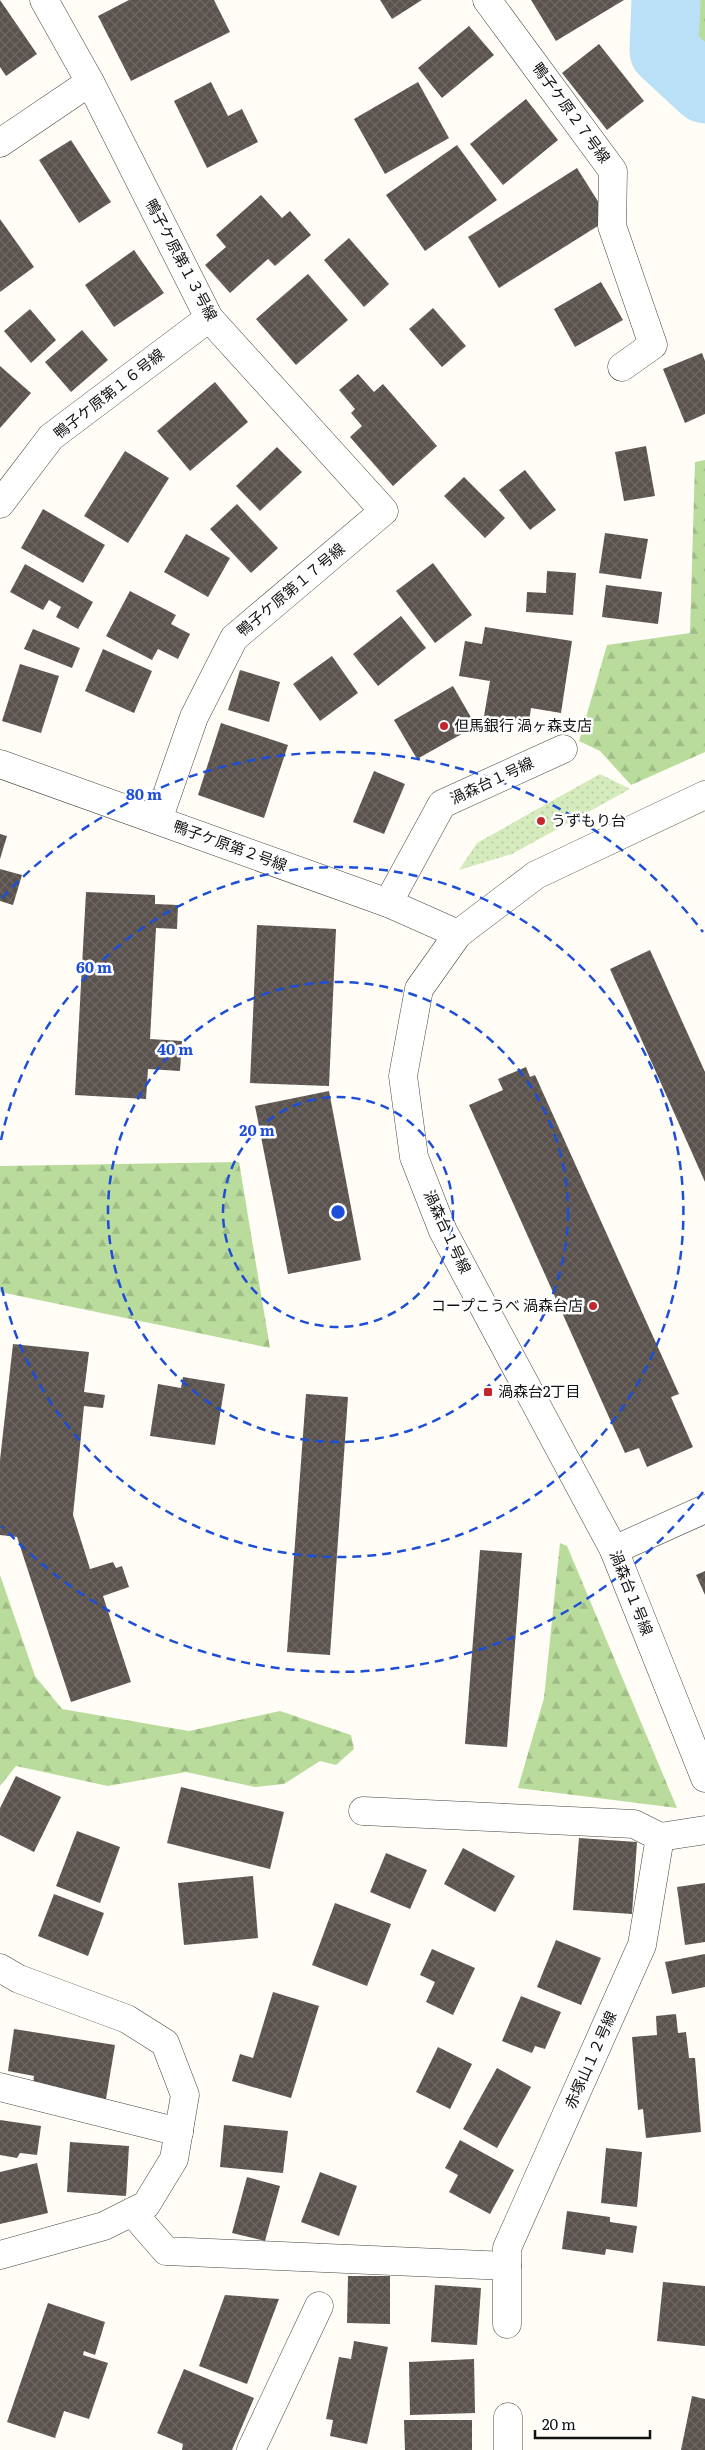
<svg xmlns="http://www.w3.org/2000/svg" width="705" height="2450" font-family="Literata,'Noto Sans JP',serif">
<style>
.forest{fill:url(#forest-firs)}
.garden{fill:url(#garden-dots)}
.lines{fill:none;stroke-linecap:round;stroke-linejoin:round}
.river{stroke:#b9e0f7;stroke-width:69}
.building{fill:url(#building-cross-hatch)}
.minor-casing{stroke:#444;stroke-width:29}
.minor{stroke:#fff;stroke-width:28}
.ring{fill:none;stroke:#1d4ed8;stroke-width:2.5;stroke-dasharray:9 6}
.poi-dot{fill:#c4262e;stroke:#fff;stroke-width:2}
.labels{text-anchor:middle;stroke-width:5;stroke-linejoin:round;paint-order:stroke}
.street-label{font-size:15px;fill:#111;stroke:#fff}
.poi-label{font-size:15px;fill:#111;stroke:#fff;text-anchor:start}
.centre{fill:#1d4ed8;stroke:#fff;stroke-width:2.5}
.ring-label{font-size:15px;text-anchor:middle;font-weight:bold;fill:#1d4ed8;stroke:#fff;stroke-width:5;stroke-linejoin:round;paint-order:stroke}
</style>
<defs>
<pattern id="forest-firs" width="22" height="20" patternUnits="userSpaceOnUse" patternTransform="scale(1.25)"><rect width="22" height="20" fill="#b9dc9c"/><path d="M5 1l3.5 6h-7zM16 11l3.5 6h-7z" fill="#9ebc85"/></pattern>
<pattern id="garden-dots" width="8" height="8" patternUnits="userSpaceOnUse" patternTransform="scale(1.25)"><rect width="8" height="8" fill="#d5ebbd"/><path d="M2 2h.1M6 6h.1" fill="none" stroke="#b6c8a1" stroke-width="1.8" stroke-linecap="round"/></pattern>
<pattern id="building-cross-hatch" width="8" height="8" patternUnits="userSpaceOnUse" patternTransform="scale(1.25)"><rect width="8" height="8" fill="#5a524d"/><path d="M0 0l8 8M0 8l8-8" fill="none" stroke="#6d6662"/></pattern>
</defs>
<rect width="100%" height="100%" fill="#fffdf5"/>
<!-- forest -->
<g class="forest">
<polygon points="662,0 705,0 705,82"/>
<polygon points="705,460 705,752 631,785 600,751 579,741 607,645 690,633 695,462"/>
<polygon points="239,1162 270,1348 0,1292 0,1166"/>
<polygon points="560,1543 567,1546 677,1808 518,1788 544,1698"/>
<polygon points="0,1575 35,1676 62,1709 189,1731 280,1711 351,1735 354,1749 336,1765 320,1761 284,1784 255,1787 186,1772 108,1786 16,1766 0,1786"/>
</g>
<!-- garden -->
<polygon class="garden" points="600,774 630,789 512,854 459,870 477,843"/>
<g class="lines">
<!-- river -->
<polyline class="river" points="666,0 664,51 705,89"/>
</g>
<!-- building -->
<g class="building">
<polygon points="0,0 37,54 6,76 0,67"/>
<polygon points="129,0 214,0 230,32 131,81 98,16"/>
<polygon points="380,0 422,0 392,19"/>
<polygon points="531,0 624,0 556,41"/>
<polygon points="469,26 494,55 442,98 418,68"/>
<polygon points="599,44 644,101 607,130 562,73"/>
<polygon points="211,82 228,116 242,109 258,142 207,168 174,101"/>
<polygon points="418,82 449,138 385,174 354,119"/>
<polygon points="526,99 558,140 503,185 470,144"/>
<polygon points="71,140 111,202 79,223 39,160"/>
<polygon points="457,145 497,200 425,251 386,195"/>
<polygon points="577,168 609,219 499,288 468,237"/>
<polygon points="261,195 282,218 290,211 311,235 275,266 268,259 230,293 205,265 226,247 216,235"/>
<polygon points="0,219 34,267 0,292"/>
<polygon points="349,238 389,284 364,307 324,260"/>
<polygon points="134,250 164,293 114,327 85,285"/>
<polygon points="308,274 348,320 296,365 256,319"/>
<polygon points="601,282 623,320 575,347 554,309"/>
<polygon points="433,308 466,346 442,367 409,329"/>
<polygon points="30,309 56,340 31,363 4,331"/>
<polygon points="82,330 108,360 71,392 45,362"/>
<polygon points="702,353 705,361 705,414 685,423 663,369"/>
<polygon points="0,366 31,393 0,428"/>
<polygon points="358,374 374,392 383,384 437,446 393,486 350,437 362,426 351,413 355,409 339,390"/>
<polygon points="215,382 248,422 190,471 157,431"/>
<polygon points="646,446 655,496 624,501 615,452"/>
<polygon points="277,447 302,472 260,511 236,486"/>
<polygon points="125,451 169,478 128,543 84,516"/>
<polygon points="525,470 556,510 530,530 499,490"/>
<polygon points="464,477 505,518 485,538 444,496"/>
<polygon points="237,504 278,548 251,573 210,529"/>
<polygon points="43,509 105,545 83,583 21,548"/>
<polygon points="605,533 648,539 641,579 599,573"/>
<polygon points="186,534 230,558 208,597 164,572"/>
<polygon points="433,563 472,615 435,643 396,591"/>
<polygon points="25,564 93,602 78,629 56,617 61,607 49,600 43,610 10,592"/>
<polygon points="547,571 576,573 573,615 526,612 527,592 546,593"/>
<polygon points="606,585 662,592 658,624 602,617"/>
<polygon points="130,591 176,615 171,624 190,634 178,659 158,649 152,660 106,636"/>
<polygon points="401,616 426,648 378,686 353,654"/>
<polygon points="485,627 572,641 561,713 531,708 529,722 484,716 490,681 459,676 465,641 482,644"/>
<polygon points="33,629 80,648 72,668 24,649"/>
<polygon points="103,649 152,671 134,713 85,691"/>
<polygon points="332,656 358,693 320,721 293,684"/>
<polygon points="20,664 59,676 41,733 2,721"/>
<polygon points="240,670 280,682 269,722 228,710"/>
<polygon points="453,686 476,726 417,759 394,720"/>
<polygon points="221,723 288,745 264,818 198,795"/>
<polygon points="374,771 405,784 384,834 353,822"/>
<polygon points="0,834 7,836 0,859"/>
<polygon points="0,869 22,875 13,905 0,901"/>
<polygon points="86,892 155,895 155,904 178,905 177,929 156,928 150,1039 182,1041 180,1071 148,1069 146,1099 75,1095"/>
<polygon points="257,925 336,929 329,1086 250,1083"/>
<polygon points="650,950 705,1072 705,1182 610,969"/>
<polygon points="526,1067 530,1077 535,1075 679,1394 671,1397 693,1447 647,1467 639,1448 625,1453 469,1105 503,1090 498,1079"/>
<polygon points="329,1091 361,1260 288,1274 255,1106"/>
<polygon points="13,1344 89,1352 84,1392 105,1395 103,1408 84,1406 73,1515 90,1569 113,1562 116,1568 122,1566 129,1587 103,1596 131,1682 71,1702 17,1537 0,1535 0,1460"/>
<polygon points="183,1377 225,1384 215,1445 150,1436 158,1384 181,1388"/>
<polygon points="306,1394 348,1397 330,1655 287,1652"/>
<polygon points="480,1550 522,1553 507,1747 465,1744"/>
<polygon points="705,1571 705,1595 696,1575"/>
<polygon points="16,1776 61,1797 34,1852 0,1835 0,1808"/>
<polygon points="181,1787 284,1812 270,1869 167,1843"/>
<polygon points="77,1831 120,1847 100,1903 56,1886"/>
<polygon points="579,1838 637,1842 632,1914 573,1910"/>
<polygon points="463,1848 515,1876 495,1912 444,1884"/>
<polygon points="386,1853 427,1870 410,1909 370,1892"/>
<polygon points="253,1876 258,1938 184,1945 178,1883"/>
<polygon points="705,1883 705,1942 685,1945 677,1887"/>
<polygon points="54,1894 104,1913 88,1956 38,1936"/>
<polygon points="335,1903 391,1924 367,1986 312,1965"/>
<polygon points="556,1940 601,1958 581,2005 537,1987"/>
<polygon points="432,1949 475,1968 453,2015 426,2002 435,1982 420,1975"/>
<polygon points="705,1954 705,1987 672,1994 665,1962"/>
<polygon points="273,1992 319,2006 291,2098 232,2081 240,2054 253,2058"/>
<polygon points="521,1996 561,2012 545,2049 535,2046 532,2053 502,2041"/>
<polygon points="676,2014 678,2033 686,2032 689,2058 695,2058 701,2132 646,2138 643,2109 638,2110 632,2037 657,2035 656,2016"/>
<polygon points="14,2029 115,2045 105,2105 32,2094 34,2076 8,2071"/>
<polygon points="438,2047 472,2064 450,2109 416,2092"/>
<polygon points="497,2068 531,2087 497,2148 463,2129"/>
<polygon points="0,2120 41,2126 37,2155 20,2153 17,2158 0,2155"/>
<polygon points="224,2125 288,2131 283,2173 220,2167"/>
<polygon points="460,2140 514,2170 490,2214 449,2192 458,2175 445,2168"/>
<polygon points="70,2142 129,2146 126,2196 67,2192"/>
<polygon points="606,2148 642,2152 637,2207 601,2203"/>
<polygon points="37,2163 48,2213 0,2224 0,2172"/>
<polygon points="320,2172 357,2186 339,2236 301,2222"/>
<polygon points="247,2177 280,2186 265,2241 232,2233"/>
<polygon points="567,2211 610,2217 610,2222 637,2226 633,2253 606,2249 605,2255 562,2249"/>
<polygon points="348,2276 390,2276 390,2324 347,2323"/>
<polygon points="663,2282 705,2286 705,2346 657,2341"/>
<polygon points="435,2285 481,2288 477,2345 431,2342"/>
<polygon points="225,2295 279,2299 247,2384 199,2366"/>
<polygon points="48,2303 105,2322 95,2355 84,2351 83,2355 108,2363 89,2419 64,2411 55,2438 7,2422"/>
<polygon points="354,2341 388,2347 367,2444 330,2436 333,2420 326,2419 339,2357 351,2359"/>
<polygon points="474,2359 475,2413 410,2415 409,2362"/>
<polygon points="184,2369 254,2398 232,2450 182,2450 183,2444 157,2433"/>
<polygon points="692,2396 705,2399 705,2450 681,2450"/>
<polygon points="404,2420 472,2420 472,2450 405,2450"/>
</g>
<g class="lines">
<!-- minor casing -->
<g class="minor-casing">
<g id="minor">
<polyline points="44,0 90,82 209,318 384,511 234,638 194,717 158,820"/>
<polyline points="487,0 613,171 612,226 653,345 622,367"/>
<polyline points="0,143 90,82"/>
<polyline points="0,504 51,437 209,318"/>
<polyline points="0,764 388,903 458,934"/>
<polyline points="705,795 536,875 458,934 419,989 403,1076 414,1157 443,1231 614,1550 705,1778"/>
<polyline points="388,903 442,804 563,749"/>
<polyline points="614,1550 705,1509"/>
<polyline points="363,1811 634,1824 660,1837"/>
<polyline points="0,1968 19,1979 127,2019 165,2043 185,2095 174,2159 146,2205 104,2226 0,2255"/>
<polyline points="0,2087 179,2132"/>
<polyline points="132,2212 166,2251 507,2266"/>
<polyline points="507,2324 507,2248 642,1945 660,1837 705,1830"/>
<polyline points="508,2417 508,2450"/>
<polyline points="251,2450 319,2306"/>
</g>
</g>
<!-- minor -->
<use href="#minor" class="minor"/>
</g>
<!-- distance rings -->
<g class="ring">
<circle cx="338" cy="1212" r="115"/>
<circle cx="338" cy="1212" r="230"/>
<path d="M1 1140A345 345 0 1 1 1 1284"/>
<path d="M703 1492A460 460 0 0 1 2 1526M2 898A460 460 0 0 1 703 932"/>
</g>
<!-- markers -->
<g class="poi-dot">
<circle cx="444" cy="726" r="5"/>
<circle cx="541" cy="821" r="5"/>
<circle cx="593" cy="1306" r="5"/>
<rect x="483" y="1387" width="10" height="10" rx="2.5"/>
</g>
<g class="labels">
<!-- street labels -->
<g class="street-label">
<text transform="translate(571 113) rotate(54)" y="5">鴨子ケ原２７号線</text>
<text transform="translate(181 260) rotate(62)" y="5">鴨子ケ原第１３号線</text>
<text transform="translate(109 394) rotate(-38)" y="5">鴨子ケ原第１６号線</text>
<text transform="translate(291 590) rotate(-40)" y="5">鴨子ケ原第１７号線</text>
<text transform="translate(492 781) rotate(-25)" y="5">渦森台１号線</text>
<text transform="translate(230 846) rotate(20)" y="5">鴨子ケ原第２号線</text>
<text transform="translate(447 1232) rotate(65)" y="5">渦森台１号線</text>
<text transform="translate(631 1593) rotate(68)" y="5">渦森台１号線</text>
<text transform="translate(591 2060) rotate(-66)" y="5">赤塚山１２号線</text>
</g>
<!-- poi labels -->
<g class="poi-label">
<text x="454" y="731">但馬銀行 渦ヶ森支店</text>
<text x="551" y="826">うずもり台</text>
<text x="583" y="1311" text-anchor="end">コープこうべ 渦森台店</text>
<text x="498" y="1397">渦森台2丁目</text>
</g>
</g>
<circle cx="338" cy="1212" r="8" class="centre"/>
<g class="ring-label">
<text x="144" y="800">80 m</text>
<text x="94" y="973">60 m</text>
<text x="175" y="1055">40 m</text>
<text x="257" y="1136">20 m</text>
</g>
<!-- scale -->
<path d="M535 2430v8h115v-8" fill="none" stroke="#111111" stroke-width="2.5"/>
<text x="542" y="2430" font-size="15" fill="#111111" stroke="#ffffff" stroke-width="4" paint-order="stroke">20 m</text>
</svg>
